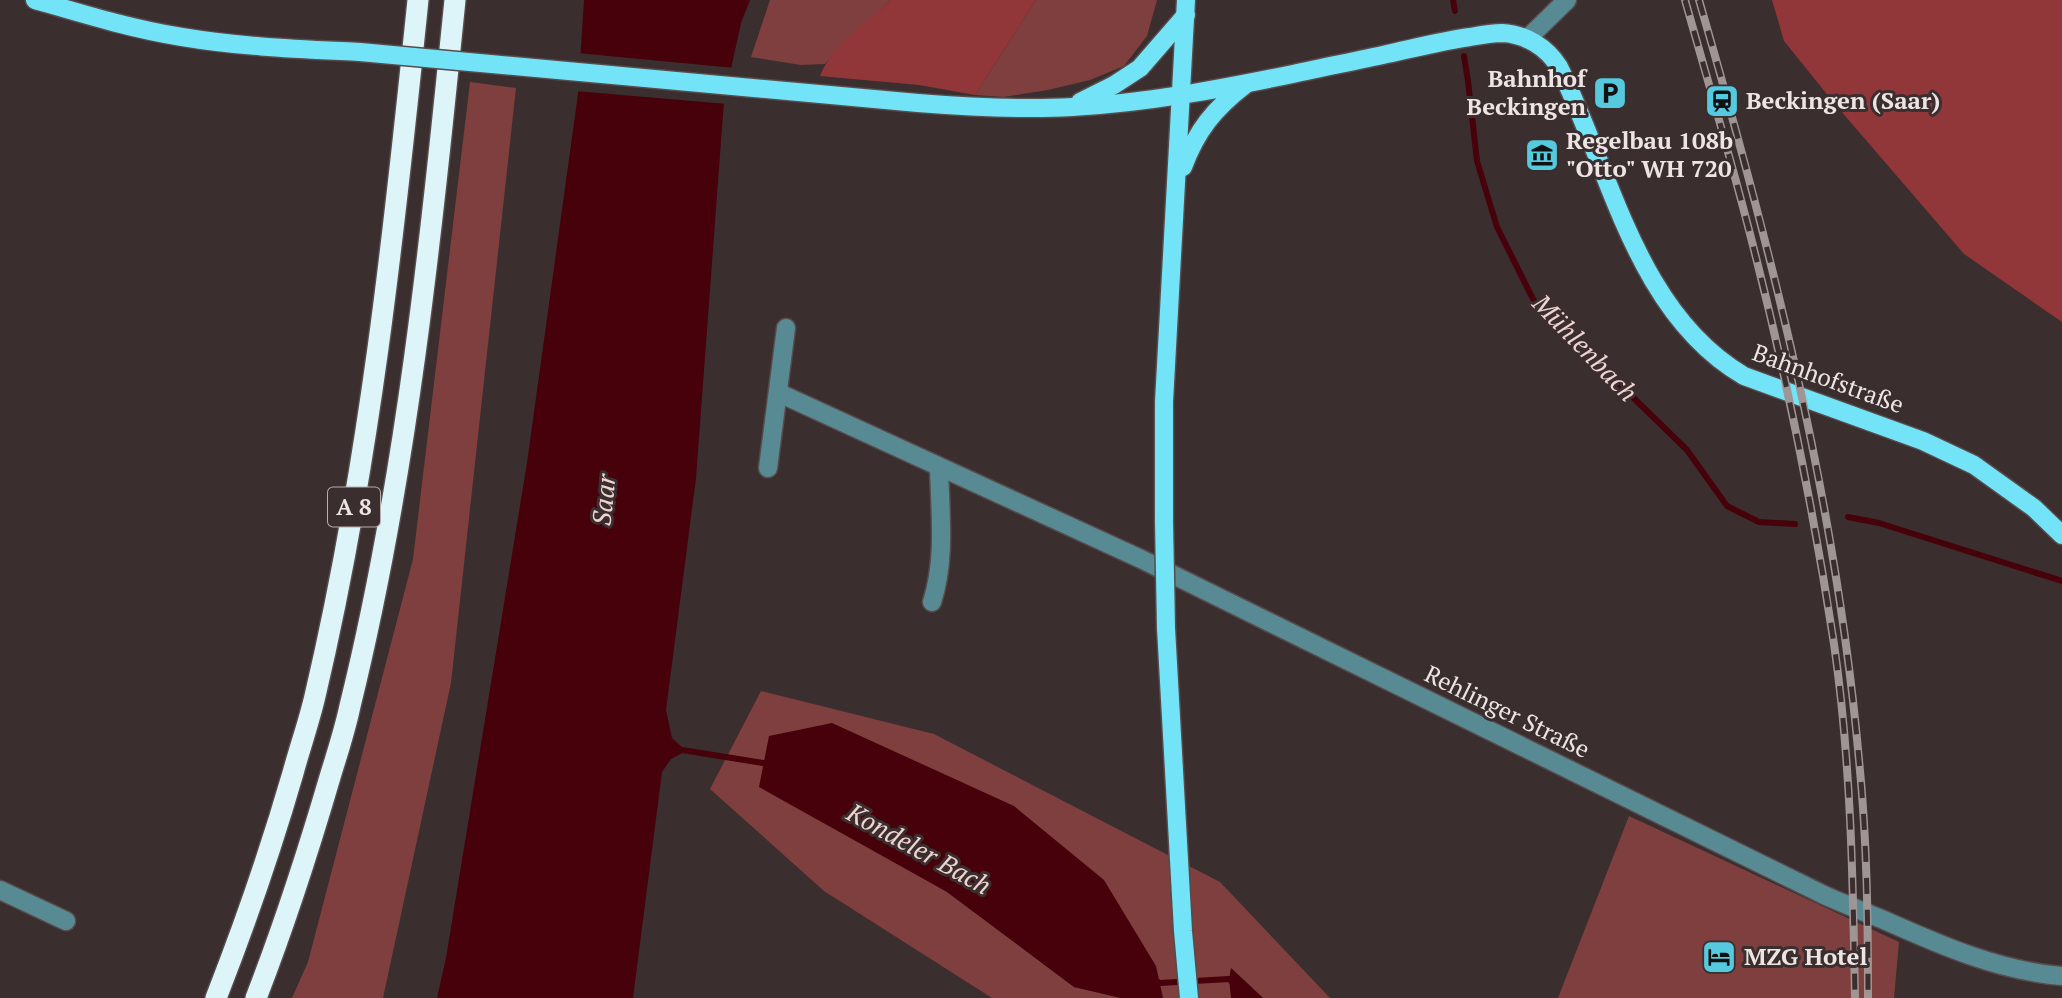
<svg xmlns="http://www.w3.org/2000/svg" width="2062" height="998" font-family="'PT Serif',serif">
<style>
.green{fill:#7f3f3f}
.forest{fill:#913639}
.water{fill:#47010b}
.pier{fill:#3b2e2e}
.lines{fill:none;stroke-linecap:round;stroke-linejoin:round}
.stream{stroke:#47010b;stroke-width:6}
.minor-casing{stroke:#574b4b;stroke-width:21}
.major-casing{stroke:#574b4b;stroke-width:21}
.highway-casing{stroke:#574b4b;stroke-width:24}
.minor{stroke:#588a94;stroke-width:18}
.major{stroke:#73e3f7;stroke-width:18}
.highway{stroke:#ddf4f9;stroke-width:21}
.rail-casing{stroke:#a09595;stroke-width:8}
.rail{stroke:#3b2e2e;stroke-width:5;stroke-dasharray:16;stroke-linecap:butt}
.major-bridge-casing{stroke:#574b4b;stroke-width:21;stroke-linecap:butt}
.major-bridge{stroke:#73e3f7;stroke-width:18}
.labels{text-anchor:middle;stroke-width:6;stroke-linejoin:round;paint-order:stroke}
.shield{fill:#3b2e2e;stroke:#b8aead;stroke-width:2}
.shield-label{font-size:23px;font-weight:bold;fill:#ede5e4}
.poi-label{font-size:24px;font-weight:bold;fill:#ede5e4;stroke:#3b2e2e;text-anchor:start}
.street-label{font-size:24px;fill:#ede5e4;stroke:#3b2e2e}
.water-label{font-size:26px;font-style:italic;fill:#efd4d2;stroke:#3b2e2e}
</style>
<rect width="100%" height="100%" fill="#3b2e2e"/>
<!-- green -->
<g class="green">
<polygon points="770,0 891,0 848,38 825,64 801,65 751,57"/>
<polygon points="1036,0 1157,0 1147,36 1124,66 1090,80 1048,90 1003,97 975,95"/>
<polygon points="470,82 516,88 451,683 383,998 292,998 308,962 413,559"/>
<polygon points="761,691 934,734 1220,882 1330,998 1263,998 1232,969 1234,998 1163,998 947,892 1074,987 1121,998 992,998 824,891 710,789"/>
<polygon points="1629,816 1899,942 1894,998 1558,998"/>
</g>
<!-- forest -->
<g class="forest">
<path d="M891 0H1036L975 95 919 85 820 76C833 44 866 22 891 0Z"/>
<polygon points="1772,0 2062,0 2062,322 1964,254 1834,103 1784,41"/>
</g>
<!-- water -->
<g class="water">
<polygon points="584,0 750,0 741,23 724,101 696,478 666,710 672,738 686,751 671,759 662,772 633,998 437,998 446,958 527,463 578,94"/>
<polygon points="832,723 1014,806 1104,880 1156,966 1163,998 1121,998 1074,987 947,892 759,787 769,736"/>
<polygon points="1231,968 1263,998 1231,998 1229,979"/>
</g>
<!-- pier -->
<polygon class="pier" points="577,53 735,68 727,104 575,91"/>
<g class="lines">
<!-- stream -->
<g class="stream">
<polyline points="1453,0 1455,11"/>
<polyline points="1464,56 1468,81 1477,161 1497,227 1534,301 1687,450 1727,506 1759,522 1795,524"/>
<polyline points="1848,517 1879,523 2062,581"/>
<polyline points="676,749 763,763 769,766"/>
<polyline points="1154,980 1160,983 1229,979 1235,985"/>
</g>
<!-- minor casing -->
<g class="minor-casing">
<g id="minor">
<polyline points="1527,39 1567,0"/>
<path d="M779 393 1141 559 1824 895C1844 904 1864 912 1884 920 1940 945 1999 971 2062 976"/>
<polyline points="768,468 786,328"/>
<path d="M932 602C946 559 940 512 939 467"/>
<polyline points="0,890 66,921"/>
</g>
</g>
<!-- major casing -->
<g class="major-casing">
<g id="major">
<path d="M35 0C83 14 132 29 182 37 241 47 300 49 360 52"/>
<polyline points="1080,102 1114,85 1140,68 1186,15"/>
<path d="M918 103C969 107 1021 110 1072 107 1147 103 1220 89 1293 74 1324 67 1356 61 1387 54 1415 48 1442 41 1470 37 1481 35 1492 33 1502 33 1525 34 1547 47 1559 67 1611 171 1636 313 1744 376L1923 441 1974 465 2034 508 2062 535"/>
<path d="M1183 167C1197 130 1214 109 1245 85"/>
<polyline points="1164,521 1164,402 1186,0"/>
<polyline points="1166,628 1183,931 1189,998"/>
</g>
</g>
<!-- highway casing -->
<g class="highway-casing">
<g id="highway">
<path d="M216 998C245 924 271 849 293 773 300 747 309 722 315 696 369 467 394 234 418 0"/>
<path d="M256 998C284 926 308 852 330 777 337 754 345 730 350 706 407 475 431 237 455 0"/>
</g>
</g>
<!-- minor -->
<use href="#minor" class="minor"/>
<!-- major -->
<use href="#major" class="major"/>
<!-- highway -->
<use href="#highway" class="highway"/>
<!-- rail casing -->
<g class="rail-casing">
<g id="rail">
<path d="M1685 0C1707 78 1730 156 1750 234 1785 369 1813 507 1834 644 1851 761 1853 880 1855 998"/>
<path d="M1699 0C1771 249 1836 501 1859 760 1867 839 1868 918 1868 998"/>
</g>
</g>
<!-- rail -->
<use href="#rail" class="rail"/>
<!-- major-bridge casing -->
<g class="major-bridge-casing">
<g id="major-bridge">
<polyline points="360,52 918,103"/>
<polyline points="1164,521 1166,628"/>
</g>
</g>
<!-- major-bridge -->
<use href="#major-bridge" class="major-bridge"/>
</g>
<!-- icons -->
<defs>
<g id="parking-square" transform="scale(1.75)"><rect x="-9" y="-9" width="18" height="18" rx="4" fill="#55cade" stroke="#3b2e2e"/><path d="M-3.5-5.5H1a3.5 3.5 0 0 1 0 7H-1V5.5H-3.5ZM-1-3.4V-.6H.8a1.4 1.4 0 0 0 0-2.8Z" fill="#111"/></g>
<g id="station-square" transform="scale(1.75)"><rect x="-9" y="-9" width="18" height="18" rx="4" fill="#55cade" stroke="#3b2e2e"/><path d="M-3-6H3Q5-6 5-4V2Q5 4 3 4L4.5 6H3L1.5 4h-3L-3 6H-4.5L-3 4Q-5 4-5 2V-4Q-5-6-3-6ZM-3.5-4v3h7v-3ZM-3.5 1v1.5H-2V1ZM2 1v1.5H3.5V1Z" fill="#111"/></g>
<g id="museum-square" transform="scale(1.75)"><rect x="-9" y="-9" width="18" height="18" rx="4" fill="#55cade" stroke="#3b2e2e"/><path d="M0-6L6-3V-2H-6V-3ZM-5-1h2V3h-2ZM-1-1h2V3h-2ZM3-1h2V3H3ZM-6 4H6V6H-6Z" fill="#111"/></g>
<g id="hotel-square" transform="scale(1.75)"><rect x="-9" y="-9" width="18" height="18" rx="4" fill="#55cade" stroke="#3b2e2e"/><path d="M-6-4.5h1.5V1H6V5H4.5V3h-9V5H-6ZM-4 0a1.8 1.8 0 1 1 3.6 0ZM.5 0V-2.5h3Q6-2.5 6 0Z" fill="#111"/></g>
</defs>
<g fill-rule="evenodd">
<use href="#parking-square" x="1610" y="93"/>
<use href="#station-square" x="1722" y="101"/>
<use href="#museum-square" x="1542" y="155"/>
<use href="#hotel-square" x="1719" y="957"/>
</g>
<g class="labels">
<!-- shield labels -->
<rect class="shield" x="328" y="487.5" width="52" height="39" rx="5"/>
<g class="shield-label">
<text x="354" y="515">A 8</text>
</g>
<!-- poi labels -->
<g class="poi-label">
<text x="1586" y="87" text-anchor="end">Bahnhof<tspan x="1586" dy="28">Beckingen</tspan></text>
<text x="1746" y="109">Beckingen (Saar)</text>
<text x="1566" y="149">Regelbau 108b<tspan x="1566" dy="28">"Otto" WH 720</tspan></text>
<text x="1744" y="965">MZG Hotel</text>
</g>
<!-- street labels -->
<g class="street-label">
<text transform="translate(1828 379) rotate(20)" y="8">Bahnhofstraße</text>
<text transform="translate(1507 712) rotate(26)" y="8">Rehlinger Straße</text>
</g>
<!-- water labels -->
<g class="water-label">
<text transform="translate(1585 348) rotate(46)" y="9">Mühlenbach</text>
<text transform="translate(604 500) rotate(-84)" y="9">Saar</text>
<text transform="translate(919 849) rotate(29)" y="9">Kondeler Bach</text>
</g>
</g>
</svg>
